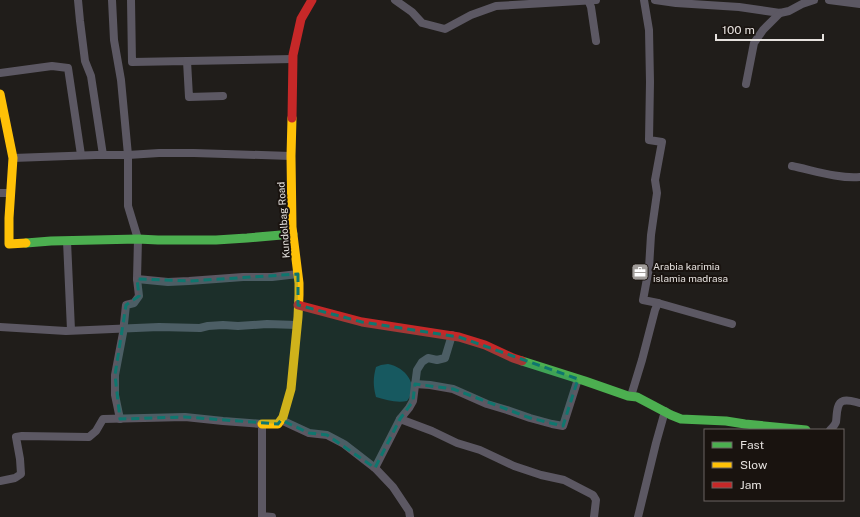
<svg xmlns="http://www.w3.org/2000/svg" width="860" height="517" font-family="'Public Sans',sans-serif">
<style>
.water{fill:#1a525d}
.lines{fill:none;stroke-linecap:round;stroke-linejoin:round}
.street{stroke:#5c5863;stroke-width:8}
.fast{stroke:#4caf50;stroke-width:9}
.slow{stroke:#ffc107;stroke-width:9}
.jam{stroke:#c62828;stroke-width:9}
.marked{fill:#0f766e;fill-opacity:0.2;stroke:#0f766e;stroke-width:3;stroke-dasharray:8 5;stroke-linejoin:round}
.labels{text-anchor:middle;stroke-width:4;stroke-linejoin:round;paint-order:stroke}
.street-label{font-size:10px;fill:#e5e1de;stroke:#19130f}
.poi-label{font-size:10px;fill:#e5e1de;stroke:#19130f;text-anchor:start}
</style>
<rect width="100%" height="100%" fill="#201d1a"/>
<!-- water -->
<path class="water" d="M388 364C405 367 420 385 407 401 396 403 387 400 376 397 373 386 373 378 376 367L381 365Z"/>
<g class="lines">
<!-- street -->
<g class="street">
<polyline points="78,0 80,21 85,61 91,76 103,155"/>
<polyline points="112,0 114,40 121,80 128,155 128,206 138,239 137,279 139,296 134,303 126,305 123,333 115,375 115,395 120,419"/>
<polyline points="131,0 132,62 187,61 189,97 223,96"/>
<polyline points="395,0 412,12 422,23 445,29 471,15 496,6 596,0"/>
<polyline points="588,0 591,7 596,41"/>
<polyline points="644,0 649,30 650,82 649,140 662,142 655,180 657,193 651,235 649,268 643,300 658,303"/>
<polyline points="655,0 676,3 739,7 780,13 789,11 802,4 814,0"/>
<polyline points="829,0 860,4"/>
<polyline points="187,61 293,59"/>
<polyline points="0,73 52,66 68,68 81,155"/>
<polyline points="746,84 754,43 763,30 780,13"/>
<polyline points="13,158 96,155 128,155 159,153 194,153 291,156"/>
<path d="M792 166C812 170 839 179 860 177"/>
<polyline points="0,193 10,193"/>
<polyline points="67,241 71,330"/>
<polyline points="137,279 168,282 189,281 243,277 272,277 298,274"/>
<polyline points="0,327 66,331 159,327 200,328 208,326 223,325 238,326 267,324 297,325"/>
<polyline points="415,384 430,385 453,389 487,404 507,410 530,418 552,424 563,426 578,379"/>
<polyline points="631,396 642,360 655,310 658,303 732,324"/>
<polyline points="400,419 409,408 413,401 417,370 422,362 428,358 437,360 445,358 452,335"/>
<polyline points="281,420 309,433 327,435 344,444 375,468 393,487 409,511 410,517"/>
<path d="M830 430C832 428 835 425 836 422 837 416 836 403 843 401 848 399 855 402 860 403"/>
<polyline points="375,468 400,419 432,431 457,443 480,450 514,466 541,475 564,480 593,495 596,500 594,517"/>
<polyline points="0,481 15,478 21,474 20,459 16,437 22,436 89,437 96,431 103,419 185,417 223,421 262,424 262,516 272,517"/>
<polyline points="638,517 656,443 665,411"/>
</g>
<!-- fast -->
<g class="fast">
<polyline points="26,243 51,241 138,239 158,240 216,240 247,238 293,234"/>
<polyline points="522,361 585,381 628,396 637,397 671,415 681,419 726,421 745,424 806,430"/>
</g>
<!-- slow -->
<g class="slow">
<polyline points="0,94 13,158 9,218 9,244 26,243"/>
<polyline points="262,424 278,424 283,417 291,389 298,317 299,295 299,283 292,227 291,156 292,118"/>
</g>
<!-- jam -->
<g class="jam">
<polyline points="292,118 293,55 301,19 312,0"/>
<polyline points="298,305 362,322 459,337 485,345 513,358 522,361"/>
</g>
</g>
<!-- marked area -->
<path class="marked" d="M298 274V305L362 322 459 337 578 379 563 426 530 418 453 389 415 384 413 401 400 419 375 468 327 435 309 433 281 420 278 424 185 417 120 419 115 375 126 305 139 296 137 279 189 281Z"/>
<!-- icons -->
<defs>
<g id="office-square" transform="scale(0.9)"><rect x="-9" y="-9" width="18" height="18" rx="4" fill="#a09c99" stroke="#19130f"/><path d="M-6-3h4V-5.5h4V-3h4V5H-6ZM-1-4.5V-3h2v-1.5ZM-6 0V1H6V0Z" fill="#fff"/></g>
</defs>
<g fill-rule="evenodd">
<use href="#office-square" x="640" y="272"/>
</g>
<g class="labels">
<!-- street labels -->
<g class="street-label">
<text transform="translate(283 220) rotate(-94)" y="4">Kundolbag Road</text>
</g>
<!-- poi labels -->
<g class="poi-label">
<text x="653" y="270">Arabia karimia<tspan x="653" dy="12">islamia madrasa</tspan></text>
</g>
</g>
<!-- legend -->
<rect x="704" y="429" width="140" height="72" fill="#19130f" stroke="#6b6562"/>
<rect x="712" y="442" width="20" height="6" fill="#4caf50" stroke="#6b6562"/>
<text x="740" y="449" font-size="12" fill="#e5e1de">Fast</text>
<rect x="712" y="462" width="20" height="6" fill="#ffc107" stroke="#6b6562"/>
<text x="740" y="469" font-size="12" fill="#e5e1de">Slow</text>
<rect x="712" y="482" width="20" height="6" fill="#c62828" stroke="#6b6562"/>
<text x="740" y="489" font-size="12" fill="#e5e1de">Jam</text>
<!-- scale -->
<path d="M716 34v6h107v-6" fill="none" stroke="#e5e1de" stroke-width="2"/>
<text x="722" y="34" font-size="12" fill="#e5e1de" stroke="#19130f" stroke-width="3" paint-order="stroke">100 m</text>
</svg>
